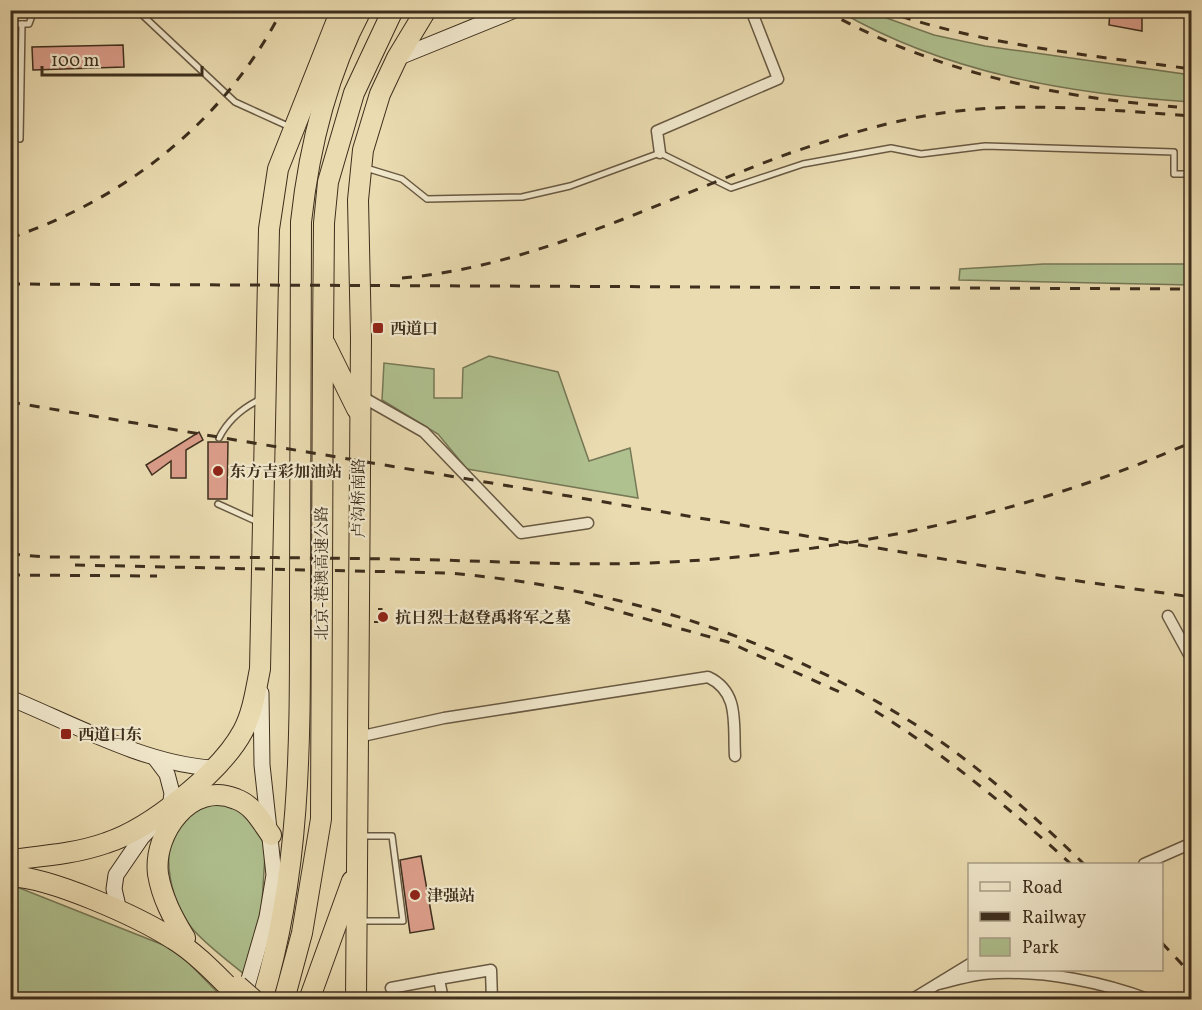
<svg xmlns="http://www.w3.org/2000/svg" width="1202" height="1010" font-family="Vollkorn,'Noto Serif SC',serif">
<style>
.green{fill:#b0c190;stroke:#767856;stroke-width:1.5}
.building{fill:#dc9e8b;stroke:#3d2e1d;stroke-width:1.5}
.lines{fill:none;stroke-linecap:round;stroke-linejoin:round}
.lane-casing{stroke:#685942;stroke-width:8}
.street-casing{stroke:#685942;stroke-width:13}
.secondary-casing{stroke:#3d2e1d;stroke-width:17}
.highway-casing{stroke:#3d2e1d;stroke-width:22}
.path{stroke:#3d2e1d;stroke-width:2;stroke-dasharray:4.5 3;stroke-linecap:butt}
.lane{stroke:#f1e8cc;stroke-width:5}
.street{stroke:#f1e8cc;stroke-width:10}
.secondary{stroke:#f1e8cc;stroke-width:15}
.highway{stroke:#eadbb0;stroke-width:20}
.rail{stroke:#3d2e1d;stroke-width:3;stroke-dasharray:10 10;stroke-linecap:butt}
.highway-bridge-casing{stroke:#3d2e1d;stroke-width:22;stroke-linecap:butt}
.highway-bridge{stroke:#eadbb0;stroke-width:20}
.poi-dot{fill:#8f2418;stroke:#f1e8cc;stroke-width:2}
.labels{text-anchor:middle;stroke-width:4.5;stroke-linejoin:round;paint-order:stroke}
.poi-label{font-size:16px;font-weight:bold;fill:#3d2e1d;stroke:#f1e8cc;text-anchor:start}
.street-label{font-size:16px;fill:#3d2e1d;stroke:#f1e8cc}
</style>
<rect width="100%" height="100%" fill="#eadbb0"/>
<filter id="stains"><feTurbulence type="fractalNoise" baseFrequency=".00333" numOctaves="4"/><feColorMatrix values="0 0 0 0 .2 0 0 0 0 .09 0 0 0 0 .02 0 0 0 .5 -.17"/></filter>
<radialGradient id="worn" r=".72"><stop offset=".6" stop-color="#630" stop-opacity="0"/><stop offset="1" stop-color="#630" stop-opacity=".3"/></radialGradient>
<!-- green -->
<g class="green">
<path d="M839 11H867L934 35 985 46 1191 75V102C1070 94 945 73 839 11Z"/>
<polygon points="1043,264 1191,264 1191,285 959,280 960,269"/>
<polygon points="489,356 558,372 589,461 630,448 638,498 467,469 438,434 382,400 384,363 434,369 434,398 462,398 463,368"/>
<path d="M211 799 246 808 266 838 257 985C238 968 206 946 191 927 168 897 157 841 187 812 192 806 204 803 211 799Z"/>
<polygon points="11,887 17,887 176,950 224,999 11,1000"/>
</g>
<!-- building -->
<g class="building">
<polygon points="1110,10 1142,10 1142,31 1109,25"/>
<polygon points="123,45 124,67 33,70 32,47"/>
<polygon points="199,432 203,440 186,450 186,478 171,478 171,461 152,475 146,465"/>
<polygon points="208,442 228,442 227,499 208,499"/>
<polygon points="421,856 434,929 410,933 400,860"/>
</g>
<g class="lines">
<!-- lane casing -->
<g class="lane-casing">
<g id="lane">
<polyline points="137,10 235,102 290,127"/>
<polyline points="10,24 29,24 34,10"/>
<polyline points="20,139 22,24"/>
<polyline points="366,168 402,179 427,199 522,197 570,186 660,153 731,188 803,164 891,148 921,154 985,146 1174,152 1174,174 1192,174"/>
<path d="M219 438C228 420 242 408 261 399"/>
<polyline points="218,504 260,523"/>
<polyline points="361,836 392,836 403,921 362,921"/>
</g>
</g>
<!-- street casing -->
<g class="street-casing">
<g id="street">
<polyline points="660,153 657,131 778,79 751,10"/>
<polyline points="359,395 424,432 521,533 588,523"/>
<polyline points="1168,616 1192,660"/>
<path d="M358 737 444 718 708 677C740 692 733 724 735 756"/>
<polyline points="1144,864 1192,843"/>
<polyline points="439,979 491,970 492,1000"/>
<path d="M938 984C956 980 977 973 996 973 1046 971 1103 982 1150 1000"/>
<polyline points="391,988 439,979 443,1000"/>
<polyline points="911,1000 970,964"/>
</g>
</g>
<!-- secondary casing -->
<g class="secondary-casing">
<g id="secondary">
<polyline points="397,58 515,10"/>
<path d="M10 698C73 724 145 764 212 768"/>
<polyline points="119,911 114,889 116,875 142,837 170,808 172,793 167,774 155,758"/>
<polyline points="243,1000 267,917 274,875 262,765 261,693"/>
</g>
</g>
<!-- highway casing -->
<g class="highway-casing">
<g id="highway">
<polyline points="325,344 357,409"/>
<path d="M10 860C42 856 75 854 106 843 150 829 221 772 243 731 253 712 256 689 260 669L269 229 278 169 341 10"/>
<path d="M10 876C52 878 137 916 173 939 198 954 220 979 242 1000"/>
<path d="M185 938C173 918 162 898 158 874 153 833 191 780 236 799 253 805 261 821 271 835"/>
<path d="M262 1000C302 869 300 734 300 599 300 473 301 348 301 222 309 148 326 76 361 10"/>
<polyline points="284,1000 302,933 321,819 323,340 324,223 328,182 354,93 393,10"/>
<polyline points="309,1000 352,881"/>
<polyline points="356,1000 361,338 358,200 363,150 380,94 397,58 426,10"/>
</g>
</g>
<!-- path -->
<polyline class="path" points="374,622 383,622 383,609 375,609"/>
<!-- lane -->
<use href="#lane" class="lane"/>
<!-- street -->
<use href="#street" class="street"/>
<!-- secondary -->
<use href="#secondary" class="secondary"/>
<!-- highway -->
<use href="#highway" class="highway"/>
<!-- rail -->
<g class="rail">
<path d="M824 10C934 72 1052 97 1177 107"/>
<path d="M882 10C982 45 1087 55 1192 69"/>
<path d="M10 238C126 199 226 120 282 10"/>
<path d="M402 278C535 267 668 197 793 152 838 137 883 123 930 115 1015 100 1106 110 1192 116"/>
<polyline points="10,284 1192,289"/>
<polyline points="10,402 1050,577 1192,597"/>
<path d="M10 554 45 557C160 557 275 557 390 559 476 560 561 566 647 563 831 556 1023 517 1192 442"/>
<path d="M75 565 450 573C615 588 772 635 913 723 976 763 1031 813 1084 864"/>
<polyline points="10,575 157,576"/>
<polyline points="585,602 728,642 844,694"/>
<path d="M875 711C946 755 1010 809 1071 864"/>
<polyline points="1162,943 1192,975"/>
</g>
<!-- highway-bridge casing -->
<g class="highway-bridge-casing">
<polyline id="highway-bridge" points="238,986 254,1000"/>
</g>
<!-- highway-bridge -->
<use href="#highway-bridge" class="highway-bridge"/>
</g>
<!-- markers -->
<g class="poi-dot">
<rect x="372" y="322" width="12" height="12" rx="3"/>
<circle cx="218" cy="471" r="6"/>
<circle cx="383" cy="617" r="6"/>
<rect x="60" y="728" width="12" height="12" rx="3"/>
<circle cx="415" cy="895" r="6"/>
</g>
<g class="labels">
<!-- poi labels -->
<g class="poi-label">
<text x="390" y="334">西道口</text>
<text x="230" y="477">东方吉彩加油站</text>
<text x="395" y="623">抗日烈士赵登禹将军之墓</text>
<text x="78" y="740">西道口东</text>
<text x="427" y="901">津强站</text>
</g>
<!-- street labels -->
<g class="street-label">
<text transform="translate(358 498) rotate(-90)" y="6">卢沟桥南路</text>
<text transform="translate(321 573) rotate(-90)" y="6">北京-港澳高速公路</text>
</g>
</g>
<!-- margin -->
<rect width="1202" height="1010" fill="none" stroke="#eadbb0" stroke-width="36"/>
<rect x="12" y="12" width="1178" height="986" fill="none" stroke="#3d2e1d" stroke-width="3"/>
<rect x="18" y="18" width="1166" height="974" fill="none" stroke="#3d2e1d" stroke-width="1.5"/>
<!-- legend -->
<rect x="968" y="863" width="195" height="108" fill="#f1e8cc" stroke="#a99e86" stroke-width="1.5"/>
<rect x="980" y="882" width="30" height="9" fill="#f1e8cc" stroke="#a99e86" stroke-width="1.5"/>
<text x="1022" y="893" font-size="18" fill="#3d2e1d">Road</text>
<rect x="980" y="912" width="30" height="9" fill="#3d2e1d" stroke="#a99e86" stroke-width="1.5"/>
<text x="1022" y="923" font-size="18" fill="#3d2e1d">Railway</text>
<rect x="980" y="938" width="30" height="18" fill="#b0c190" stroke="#a99e86" stroke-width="1.5"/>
<text x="1022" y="953" font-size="18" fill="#3d2e1d">Park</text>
<!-- scale -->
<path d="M42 66v9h160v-9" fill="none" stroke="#3d2e1d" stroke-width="3"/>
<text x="51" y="66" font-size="18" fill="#3d2e1d" stroke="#f1e8cc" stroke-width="4.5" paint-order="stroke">100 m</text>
<rect width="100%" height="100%" filter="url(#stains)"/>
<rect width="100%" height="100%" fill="url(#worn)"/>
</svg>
